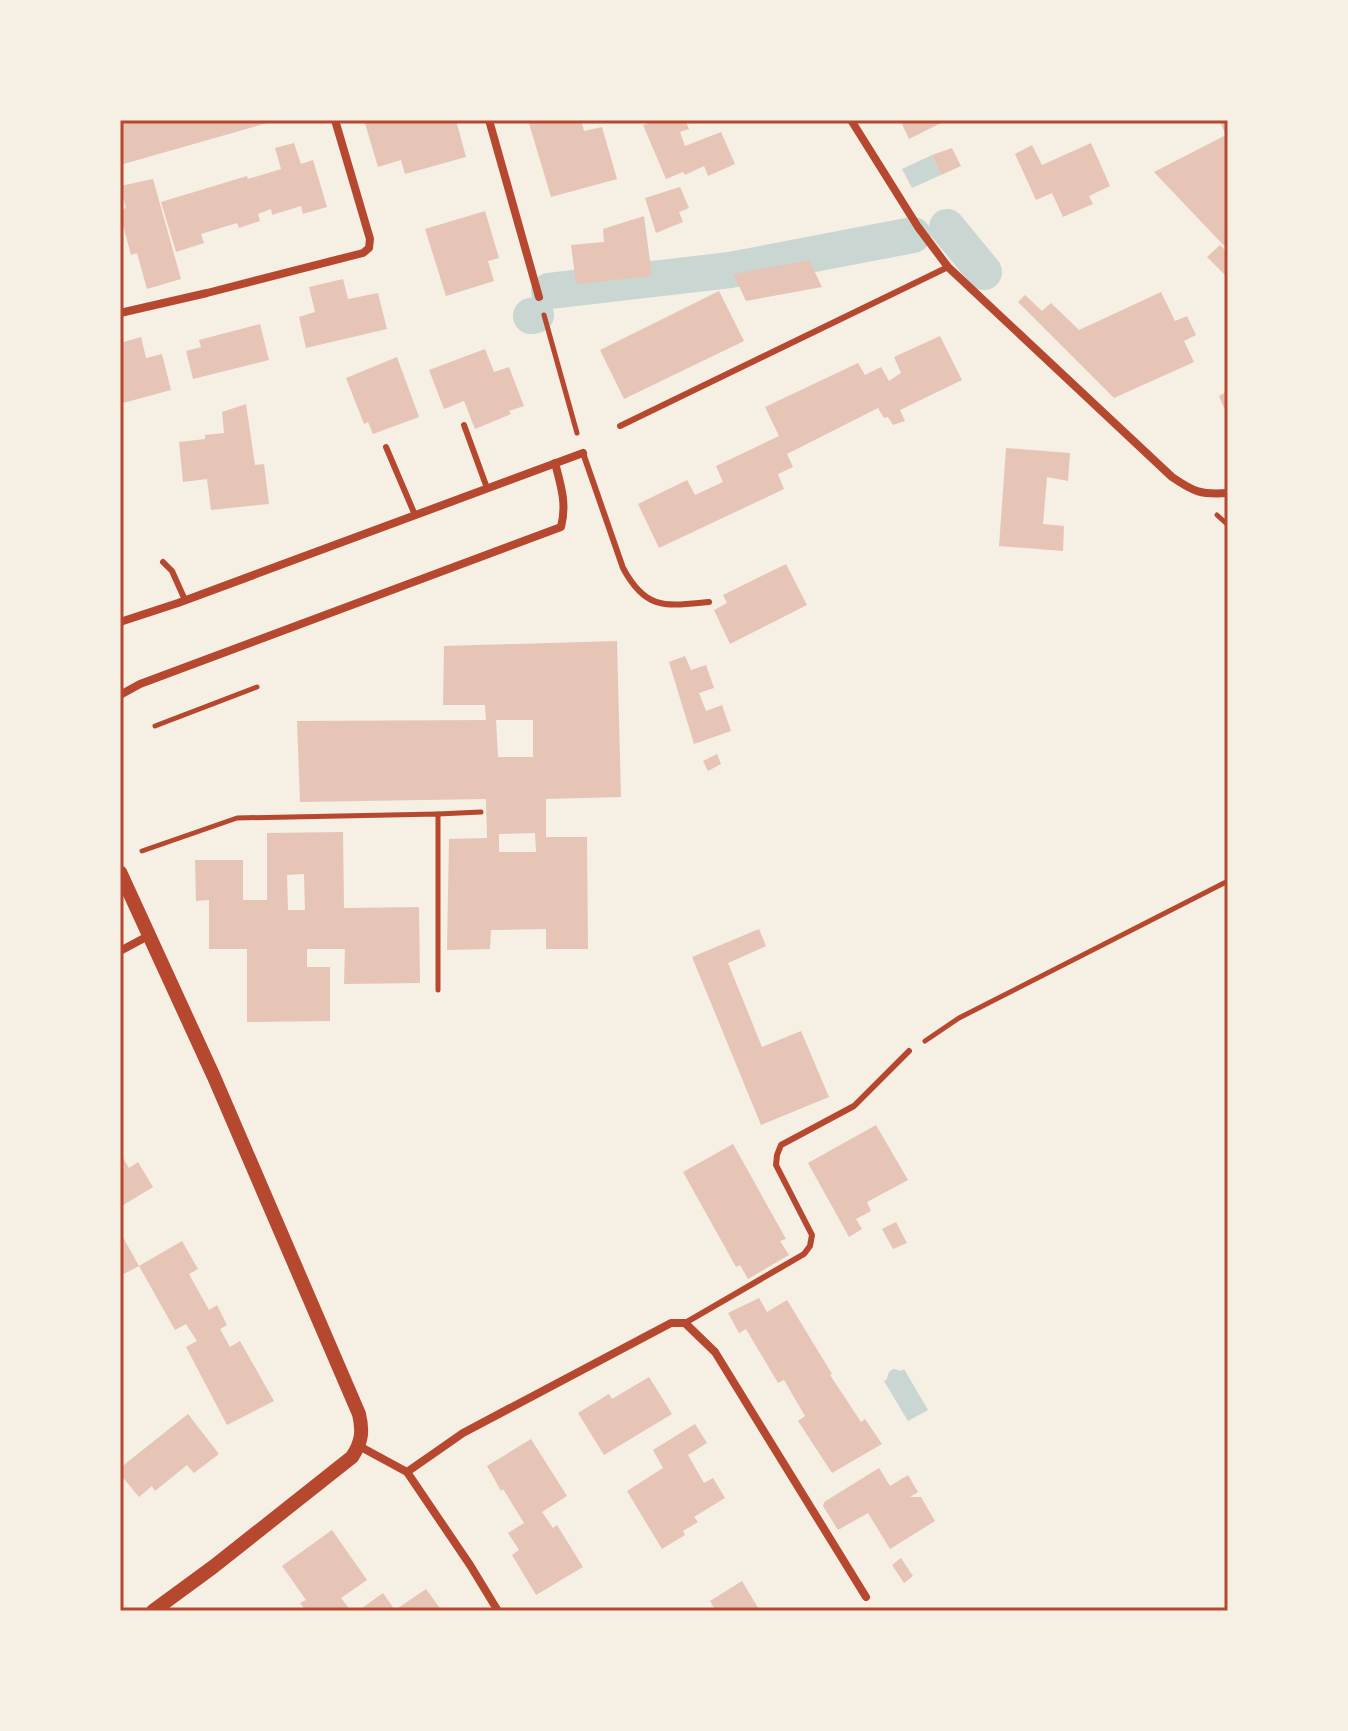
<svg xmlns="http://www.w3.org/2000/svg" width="1348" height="1731" font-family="'IBM Plex Sans',sans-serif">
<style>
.water{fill:#c9d6d2}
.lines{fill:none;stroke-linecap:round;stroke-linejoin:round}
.canal{stroke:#c9d6d2;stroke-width:36}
.building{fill:#e6c5b7;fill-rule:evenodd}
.path{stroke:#b5482f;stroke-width:5}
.service{stroke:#b5482f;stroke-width:6}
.minor{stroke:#b5482f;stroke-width:8}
.tertiary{stroke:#b5482f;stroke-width:14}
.neatline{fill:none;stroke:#b5482f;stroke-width:3}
</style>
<rect width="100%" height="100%" fill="#f6efe4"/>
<!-- water -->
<g class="water">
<polygon points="932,155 941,175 912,188 902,169"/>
<path d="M894 1369 901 1371 904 1369 928 1410 908 1421 884 1381 887 1379C888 1374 888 1371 894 1369Z"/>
</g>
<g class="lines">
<!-- canal -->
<g class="canal">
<polyline points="947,227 984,272"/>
<polyline points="549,291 730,270 913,235"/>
<polyline points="531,316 536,315"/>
</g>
</g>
<!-- building -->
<g class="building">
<polygon points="120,120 274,120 274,121 120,165"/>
<polygon points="364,120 456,120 466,157 405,174 401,160 378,167"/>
<polygon points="528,120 581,120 584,131 602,127 617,179 551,197"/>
<polygon points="647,120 685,120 689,129 680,132 685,146 721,132 735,164 708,176 704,166 685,175 683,172 666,179 643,125 648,123"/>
<polygon points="900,120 947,120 909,139"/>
<polygon points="1219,120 1228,120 1228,250 1154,172 1226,135"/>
<polygon points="294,143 301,164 313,160 327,207 303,214 301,206 272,215 271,209 258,214 260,221 239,228 237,223 201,234 204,243 176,252 161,202 247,176 248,179 281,169 275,148"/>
<polygon points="1091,143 1110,186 1089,196 1093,204 1063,217 1052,193 1036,200 1015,154 1032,145 1042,165"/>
<polygon points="952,148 961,166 941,175 932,155"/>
<polygon points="153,179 181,279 147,289 137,253 131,255 120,214 120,210 126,208 120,186"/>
<polygon points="680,187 689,208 679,212 683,222 656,233 645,198"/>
<polygon points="485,211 499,258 488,261 494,281 446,296 425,229"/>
<polygon points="644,216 652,276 576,284 571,245 604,242 603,229"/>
<polygon points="1220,245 1228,253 1228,278 1207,257"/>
<polygon points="809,260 822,287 746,301 733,274"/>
<polygon points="343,279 348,299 378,293 387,329 306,348 299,317 315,312 309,287"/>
<polygon points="719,291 744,341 624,399 600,350"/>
<polygon points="1161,292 1175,321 1187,316 1196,335 1184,341 1194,362 1114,398 1018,302 1025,295 1042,311 1051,303 1079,330"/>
<polygon points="260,324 269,360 193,379 186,351 201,347 199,340"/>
<polygon points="940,336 962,380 900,410 905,421 893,425 888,417 884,418 878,408 787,454 793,467 778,474 784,489 659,548 638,504 687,480 695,495 723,482 716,466 779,436 765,407 858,363 865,375 881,367 889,381 901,373 894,357"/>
<polygon points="141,337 146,358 162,354 171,390 123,403 120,392 120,343"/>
<polygon points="485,349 494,372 509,367 524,406 509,411 511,414 475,429 464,401 444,409 429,370"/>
<polygon points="397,357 419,417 373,434 368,422 364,424 346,378"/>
<polygon points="1228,391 1228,417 1219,396"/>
<polygon points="246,404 255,465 264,464 269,504 211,510 207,479 183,482 179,442 205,439 205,435 224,433 222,412"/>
<polygon points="1006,448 1070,453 1068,481 1047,477 1043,524 1064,526 1063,551 999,546"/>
<polygon points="786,564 807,605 730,644 714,610 727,603 723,595"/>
<path d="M617 641 621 797 546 799V837H587L588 949H546V929L491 930 490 949 447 950 449 839 487 838 486 799 300 802 297 721 486 720 485 705H443L444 646ZM496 720H533V757H498ZM535 833 536 852H499V834Z"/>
<polygon points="685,656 691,670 706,665 714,688 699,693 706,711 722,705 731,731 694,744 669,662"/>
<polygon points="717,754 721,764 708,771 703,761"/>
<path d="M343 832 344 908 419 907 420 983 344 984 345 949H307V967H330V1021L247 1022V949H209V900L196 901 195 860H243V900H267V833ZM304 874 305 910H288L287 875Z"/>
<polygon points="759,929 766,946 728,963 762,1047 801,1031 829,1097 761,1125 692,957"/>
<polygon points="876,1125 908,1180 867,1202 871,1211 856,1219 862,1229 849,1237 808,1163"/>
<polygon points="733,1144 786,1239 780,1241 789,1255 748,1279 740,1265 736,1267 683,1172"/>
<polygon points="120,1153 129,1168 138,1162 153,1187 120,1207"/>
<polygon points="896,1222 907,1243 893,1249 882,1229"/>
<polygon points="120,1232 139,1266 120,1276"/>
<polygon points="182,1241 198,1269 189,1274 209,1310 217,1305 227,1325 220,1329 230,1347 240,1341 274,1401 227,1425 186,1347 197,1341 186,1324 175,1330 139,1266"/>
<polygon points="759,1298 767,1312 787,1300 832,1374 830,1375 861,1422 865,1419 882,1444 832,1473 798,1421 805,1416 784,1380 778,1383 746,1329 739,1333 728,1313"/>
<polygon points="649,1377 672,1414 604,1455 578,1413 609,1394 612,1399"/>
<polygon points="188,1414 219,1454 194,1473 187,1465 155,1491 152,1486 139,1497 120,1474 120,1468"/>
<polygon points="695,1424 707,1443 688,1455 704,1483 713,1478 725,1498 694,1517 698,1522 683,1531 685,1535 662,1549 627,1491 663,1468 653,1450"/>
<polygon points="531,1439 567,1496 542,1512 553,1528 557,1525 583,1567 536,1595 512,1555 519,1550 508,1533 524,1523 503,1489 501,1491 487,1466"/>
<polygon points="879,1468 890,1486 908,1475 918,1492 910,1497 921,1497 935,1521 890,1549 868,1513 838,1530 823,1506 824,1502"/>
<polygon points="332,1530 367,1580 341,1598 351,1611 306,1611 300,1603 306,1600 282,1566"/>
<polygon points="901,1558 913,1576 904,1583 892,1565"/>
<polygon points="742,1581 760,1611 716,1611 710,1601"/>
<polygon points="426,1589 442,1611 358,1611 383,1593 395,1610"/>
</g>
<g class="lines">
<!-- path -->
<g class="path">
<polyline points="544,315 577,433"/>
<polyline points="1217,515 1228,525"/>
<polyline points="155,726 257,687"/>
<polyline points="438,814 481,812"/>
<polyline points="142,851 237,818 438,814 438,990"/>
<polyline points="925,1041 959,1018 1228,881"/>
</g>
<!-- service -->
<g class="service">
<polyline points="464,425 487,488"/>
<polyline points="620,426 948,267"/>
<polyline points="386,447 415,515"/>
<path d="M583 453 623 568C646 611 666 606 709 602"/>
<polyline points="163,562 172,571 185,600"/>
<polyline points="685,1323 804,1254 810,1246 812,1235 776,1165 777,1155 781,1145 854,1106 909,1051"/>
</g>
<!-- minor -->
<g class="minor">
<polyline points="489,120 539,297"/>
<path d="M851 120 918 227 948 267 1172 477C1194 492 1201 495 1228 493"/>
<polyline points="120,313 207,293 363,253 369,248 370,239 335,120"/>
<polyline points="120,622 178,603 583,453"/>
<path d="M120 695 140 684 561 527C567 504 561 486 555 463"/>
<polyline points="120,951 148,936"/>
<polyline points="359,1446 407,1472 470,1565 498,1611"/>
<polyline points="407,1472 463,1433 671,1323 685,1323 715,1352 866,1597"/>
</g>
<!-- tertiary -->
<path class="tertiary" d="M120 872 214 1077 359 1414C363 1431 362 1442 352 1457L213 1567 153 1611"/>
</g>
<!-- border -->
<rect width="1348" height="1731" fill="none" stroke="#f6efe4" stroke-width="244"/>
<rect x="122" y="122" width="1104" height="1487" class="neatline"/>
</svg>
